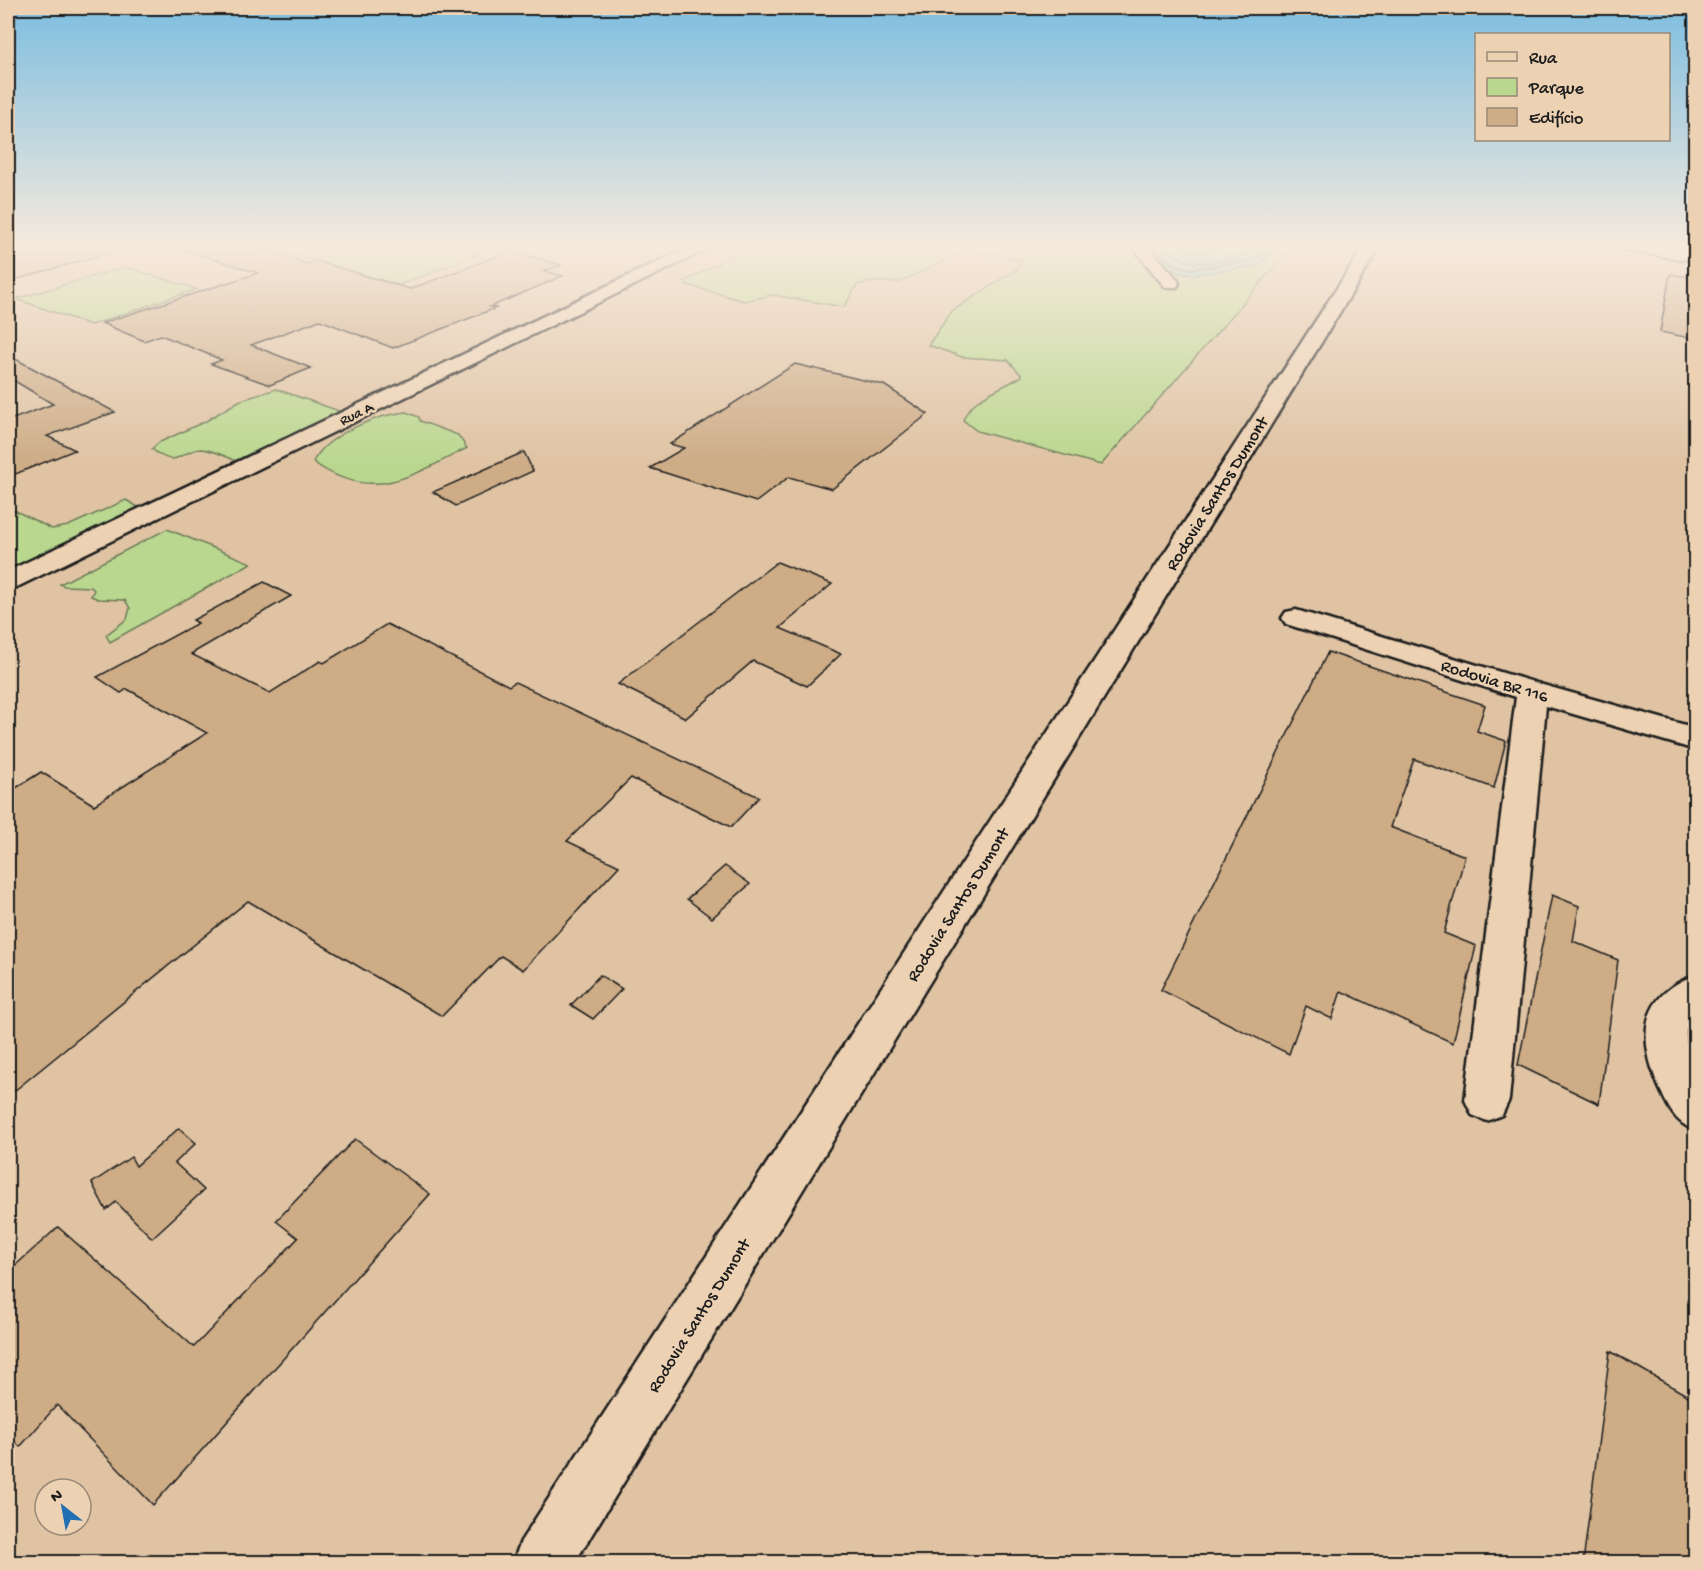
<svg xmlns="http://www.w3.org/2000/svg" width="1703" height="1570" font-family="'Gochi Hand',sans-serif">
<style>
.built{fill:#dfc3a3;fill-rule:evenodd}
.green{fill:#bad78f;stroke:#6b7a56;stroke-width:1.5}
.water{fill:#7acbd3;stroke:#54858a;stroke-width:1.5}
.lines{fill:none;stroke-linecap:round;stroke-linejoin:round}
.shore{stroke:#426265;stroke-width:1.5}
.building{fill:#cdac86;stroke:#1c1c1c;stroke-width:1.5}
.minor-casing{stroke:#1c1c1c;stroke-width:5}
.highway-casing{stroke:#1c1c1c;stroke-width:5}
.minor{fill:#ecd1b3;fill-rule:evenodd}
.highway{fill:#ecd1b3;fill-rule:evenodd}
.labels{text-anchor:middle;stroke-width:5;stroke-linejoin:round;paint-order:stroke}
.far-street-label{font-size:15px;fill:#1c1c1c;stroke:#ecd1b3}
.street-label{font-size:18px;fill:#1c1c1c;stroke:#ecd1b3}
</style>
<rect width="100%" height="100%" fill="#ecd1b3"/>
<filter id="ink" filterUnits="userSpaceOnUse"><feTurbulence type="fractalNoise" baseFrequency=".0167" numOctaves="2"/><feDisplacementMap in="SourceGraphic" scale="12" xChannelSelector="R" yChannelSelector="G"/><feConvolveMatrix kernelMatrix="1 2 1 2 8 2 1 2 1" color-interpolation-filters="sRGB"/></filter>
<g filter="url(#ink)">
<!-- built -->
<path class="built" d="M8 245H1695V1562H8ZM45 1489H81V1525H45Z"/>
<!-- green -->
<g class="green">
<polygon points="262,245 446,245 480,254 399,285"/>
<path d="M751 245H1294L1101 465 977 431 963 420C972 396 1002 389 1022 376L1008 360 962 357 928 345 952 311 1017 269 1022 260 966 250 900 282H870L857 285 844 307 773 295 744 301 688 285 684 282Z"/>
<polygon points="125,267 197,289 91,325 16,299"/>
<path d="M276 389 345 413 239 462C228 458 212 449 201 449 179 450 178 471 152 449L158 443 206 421 239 401Z"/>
<path d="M406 412 419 417 420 421 458 435 467 448C412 476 372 504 313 462 327 434 377 415 406 412Z"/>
<polygon points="126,500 143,510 8,573 8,507 52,529 68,526"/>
<polygon points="167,529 251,563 110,642 106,635 127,619 130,608 125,600 98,599 91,596 94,590 91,587 64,586 60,584"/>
</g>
<!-- water -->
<polygon class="water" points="1147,245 1282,245 1258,266 1193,275 1179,273 1162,264"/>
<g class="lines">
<!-- shore -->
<g class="shore">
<polyline points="1155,245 1166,260 1181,267 1193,269 1255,260 1273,245"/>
<path d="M1164 245C1186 274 1235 263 1262 245"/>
<polyline points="1175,245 1194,253 1247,245"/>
</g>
</g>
<!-- building -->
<g class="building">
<polygon points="8,245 111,245 112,252 8,282"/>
<polygon points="185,245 250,245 306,264 316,261 410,289 511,251 561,265 544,271 563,276 490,307 496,308 393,348 320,320 251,345 311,368 270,385 211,364 222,360 161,335 144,341 102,323 258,273 185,250"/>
<polygon points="1670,274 1695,278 1695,339 1660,332"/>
<polygon points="8,355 115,412 47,436 75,450 8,477 8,417 13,419 53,404 8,377"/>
<polygon points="795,364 884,385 928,414 832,489 789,477 756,502 650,468 684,448 670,444"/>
<polygon points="524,452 533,471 456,506 433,492"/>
<polygon points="777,562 832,584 780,628 841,654 807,686 753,661 686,718 618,684"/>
<polygon points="264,582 291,596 191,654 270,693 320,661 324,663 387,624 509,686 515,682 759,797 731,827 631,778 567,841 619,866 523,970 501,956 442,1016 248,901 8,1096 8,793 41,772 94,805 207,733 127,689 121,693 97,677 198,623 193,620"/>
<polygon points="1328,652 1485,705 1477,731 1506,741 1494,788 1414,759 1390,827 1465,856 1444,933 1476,946 1453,1043 1341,991 1332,1019 1306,1006 1289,1054 1161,990"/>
<polygon points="725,866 750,884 712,918 687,899"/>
<polygon points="1552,895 1579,906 1573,941 1618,960 1599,1104 1518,1065"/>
<polygon points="600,975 622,989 593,1019 571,1005"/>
<polygon points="179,1128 196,1143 175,1163 204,1190 152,1238 116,1202 106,1210 92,1183 131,1157 136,1166"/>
<polygon points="355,1139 430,1194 153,1505 57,1405 20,1447 8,1434 8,1272 58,1227 194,1347 298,1238 276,1221"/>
<polygon points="1610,1351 1695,1400 1695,1563 1583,1563"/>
</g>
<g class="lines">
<!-- minor casing -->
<g class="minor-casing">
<g id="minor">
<polygon points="693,245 713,245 710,248 17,587 8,589 8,571"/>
<polygon points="1131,245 1147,245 1177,279 1179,283 1177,287 1165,287"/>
<polygon points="1615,245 1653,245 1696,251 1696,261 1623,250"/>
<polygon points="1296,610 1543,685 1696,728 1696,750 1546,706 1509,1100 1502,1115 1487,1121 1472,1115 1465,1100 1516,697 1286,624 1282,618 1286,612"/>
<path d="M1696 975V1014L1688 1023 1686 1031 1687 1047 1696 1071V1131C1674 1122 1668 1107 1659 1087 1638 1038 1639 995 1696 975Z"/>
</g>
</g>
<!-- highway casing -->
<g class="highway-casing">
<polygon id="highway" points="1365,245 1381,245 575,1562 513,1562 521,1541"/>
</g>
<!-- minor -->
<use href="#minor" class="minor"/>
<!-- highway -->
<use href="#highway" class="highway"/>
</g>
</g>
<!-- sky -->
<linearGradient id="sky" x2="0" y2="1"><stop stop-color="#7cbde0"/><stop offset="0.53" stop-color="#f6eadd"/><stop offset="1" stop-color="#f6eadd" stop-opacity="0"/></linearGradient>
<rect width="1703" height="465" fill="url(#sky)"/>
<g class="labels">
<!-- far-street labels -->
<g class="far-street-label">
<text transform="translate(356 413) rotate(-26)" y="5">Rua A</text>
</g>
<!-- street labels -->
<g class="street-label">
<text transform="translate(1216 493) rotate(-58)" y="6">Rodovia Santos Dumont</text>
<text transform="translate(1495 680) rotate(17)" y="6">Rodovia BR 116</text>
<text transform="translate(957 904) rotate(-58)" y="6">Rodovia Santos Dumont</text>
<text transform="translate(698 1315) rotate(-58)" y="6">Rodovia Santos Dumont</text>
</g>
</g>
<!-- margin -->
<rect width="1703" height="1570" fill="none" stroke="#ecd1b3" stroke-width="30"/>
<rect x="15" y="15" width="1673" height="1540" fill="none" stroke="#1c1c1c" stroke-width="2" filter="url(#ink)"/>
<!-- legend -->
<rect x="1475" y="33" width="195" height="108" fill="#ecd1b3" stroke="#998977" stroke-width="1.5"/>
<rect x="1487" y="52" width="30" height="9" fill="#ecd1b3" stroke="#998977" stroke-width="1.5"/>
<text x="1529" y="63" font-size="18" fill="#1c1c1c">Rua</text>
<rect x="1487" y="78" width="30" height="18" fill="#bad78f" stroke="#998977" stroke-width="1.5"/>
<text x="1529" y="93" font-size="18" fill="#1c1c1c">Parque</text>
<rect x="1487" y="108" width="30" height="18" fill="#cdac86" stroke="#998977" stroke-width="1.5"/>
<text x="1529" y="123" font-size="18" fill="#1c1c1c">Edifício</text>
<!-- north arrow -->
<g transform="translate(63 1507) rotate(329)"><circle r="28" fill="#ecd1b3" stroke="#998977" stroke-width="1.5"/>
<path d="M0-4.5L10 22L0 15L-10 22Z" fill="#1f6fb2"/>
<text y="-9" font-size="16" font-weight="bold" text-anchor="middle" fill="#1c1c1c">N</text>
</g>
</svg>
